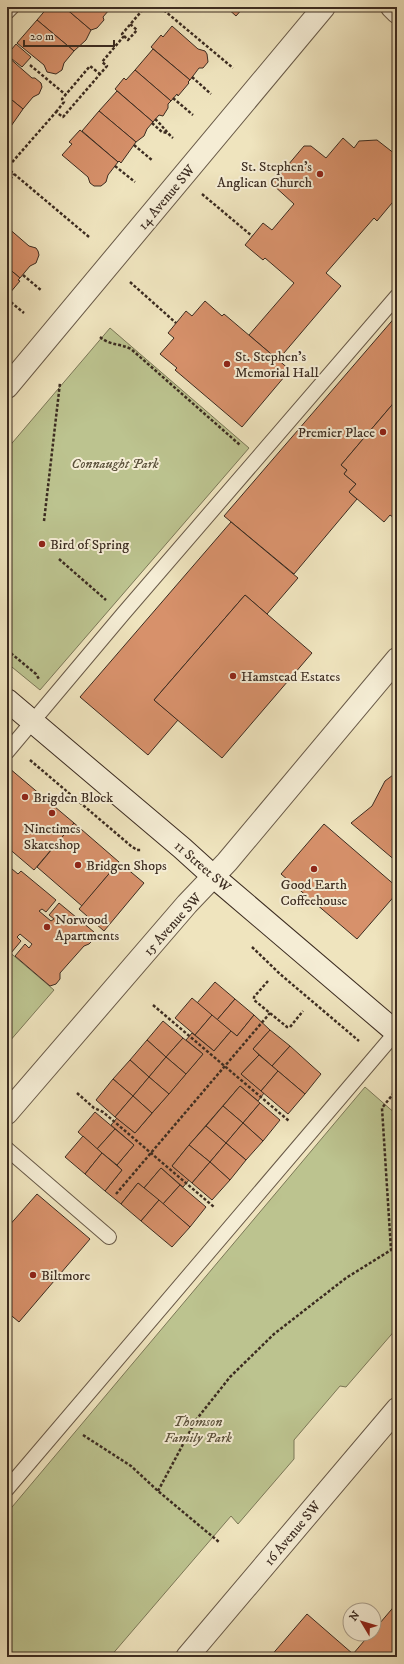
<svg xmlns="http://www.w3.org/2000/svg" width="404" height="1664" font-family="'IM FELL DW Pica',serif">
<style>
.green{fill:#bcc38f;stroke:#7c7858}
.building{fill:#d7916b;stroke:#3c2c21}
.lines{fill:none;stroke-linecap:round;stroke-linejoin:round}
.lane-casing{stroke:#695a48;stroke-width:16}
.street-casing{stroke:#695a48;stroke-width:24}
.secondary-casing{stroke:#3c2c21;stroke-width:24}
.path{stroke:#3c2c21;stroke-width:2.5;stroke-dasharray:3 2;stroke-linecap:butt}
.lane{stroke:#f5edd5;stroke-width:14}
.street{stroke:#f5edd5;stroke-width:22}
.secondary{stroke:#f5edd5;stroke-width:22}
.poi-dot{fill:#8f2418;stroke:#f5edd5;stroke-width:1.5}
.labels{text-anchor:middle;stroke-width:4;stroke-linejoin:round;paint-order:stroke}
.poi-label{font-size:14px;fill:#3c2c21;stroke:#f5edd5;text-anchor:start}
.street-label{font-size:14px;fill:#3c2c21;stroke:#f5edd5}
.park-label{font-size:14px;font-style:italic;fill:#5c523c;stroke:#f5edd5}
</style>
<rect width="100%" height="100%" fill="#efe4be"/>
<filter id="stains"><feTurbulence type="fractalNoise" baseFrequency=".005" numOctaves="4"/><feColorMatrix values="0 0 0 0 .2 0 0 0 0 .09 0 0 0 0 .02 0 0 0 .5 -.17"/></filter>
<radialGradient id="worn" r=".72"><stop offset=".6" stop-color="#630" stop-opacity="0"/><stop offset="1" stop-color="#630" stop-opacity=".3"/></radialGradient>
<!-- green -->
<g class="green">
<polygon points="110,328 249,448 40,690 7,663 7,449"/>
<polygon points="7,950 54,990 9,1042 7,1040"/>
<polygon points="365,1087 397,1115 397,1328 346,1387 340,1386 294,1440 294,1459 238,1524 231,1516 110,1657 7,1657 7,1513"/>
</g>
<!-- building -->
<g class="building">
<polygon points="48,7 64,7 91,30 86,40 74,51 37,20"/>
<polygon points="64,7 105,7 109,10 103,17 104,20 97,28 91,30"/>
<polygon points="226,7 244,7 236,16"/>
<polygon points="37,20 74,51 64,63 62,70 56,74 47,72 44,65 17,43"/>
<polygon points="172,26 198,49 205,51 207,54 208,62 203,68 199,68 190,80 151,47 161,35 163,37"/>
<polygon points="16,44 31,57 22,67 7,55"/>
<polygon points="153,49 190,80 188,82 189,83 178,96 177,94 171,101 135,70"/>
<polygon points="7,56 32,78 35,78 41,83 42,87 39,94 33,97 23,109 7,96"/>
<polygon points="135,70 171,101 168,104 168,108 163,116 159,115 153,122 115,89 124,78 126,80"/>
<polygon points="117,91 153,122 147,129 144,136 136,142 99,111"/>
<polygon points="7,96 23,109 9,129 8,128 7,129"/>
<polygon points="99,111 136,142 121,163 119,161 118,162 82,131"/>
<polygon points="80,130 118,162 108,175 106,182 101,186 94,186 90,183 88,177 62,155 72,144 69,142"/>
<polygon points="343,138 354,148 359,141 377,140 395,154 397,174 392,180 397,184 397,197 377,221 374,218 326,273 341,286 278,360 249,335 294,283 265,258 263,260 245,245 263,223 272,230 294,204 272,184 304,146 311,146 326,158"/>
<polygon points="7,227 29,246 36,248 38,251 39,255 36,263 30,266 20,278 7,267"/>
<polygon points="7,267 20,278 18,280 20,281 9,294 7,293"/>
<polygon points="205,301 222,316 224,314 290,370 242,427 175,370 177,368 160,354 174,338 168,333 186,311 192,316"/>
<polygon points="397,315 397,399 341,465 347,470 344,474 356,484 349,492 357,499 294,574 224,516"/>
<polygon points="397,399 397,520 390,515 384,522 349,492 356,484 344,474 347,470 341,465"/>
<polygon points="231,522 298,578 267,614 245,595 154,700 178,720 148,755 80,697"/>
<polygon points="245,595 312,653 222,758 154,700"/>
<polygon points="9,768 74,823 34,870 7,847 7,770"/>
<polygon points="397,772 397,862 351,823 372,806 385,781"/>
<polygon points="74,823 119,862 82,906 37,867"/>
<polygon points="324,824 397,887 397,893 357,939 281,874"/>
<polygon points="119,862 144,883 104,931 79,909"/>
<polygon points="12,869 18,874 21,871 56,900 46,912 42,909 39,911 51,921 54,919 49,915 59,903 94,932 93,940 89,944 84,946 60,973 60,979 56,984 50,986 15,956 25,944 29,948 32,944 20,934 17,937 21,941 11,953 7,950 7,876"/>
<polygon points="215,982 235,999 217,1020 197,1003"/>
<polygon points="192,998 212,1015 195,1035 175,1018"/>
<polygon points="235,999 254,1015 237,1036 217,1020"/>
<polygon points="212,1015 231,1031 214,1051 195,1035"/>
<polygon points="254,1015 270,1030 253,1049 259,1055 241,1074 264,1093 258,1101 240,1086 189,1145 172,1166 189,1180 183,1187 161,1168 144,1188 138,1183 121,1204 105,1191 122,1170 117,1165 134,1145 111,1125 117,1118 135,1133 203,1054 186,1040 192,1033 214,1051 231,1031 237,1036"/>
<polygon points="163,1021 183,1038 166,1057 147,1040"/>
<polygon points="270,1030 290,1046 272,1066 253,1049"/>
<polygon points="183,1038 203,1054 186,1074 166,1057"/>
<polygon points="147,1040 166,1057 149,1077 130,1060"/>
<polygon points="290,1046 321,1074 305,1094 272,1066"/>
<polygon points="259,1055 278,1071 261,1091 241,1074"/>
<polygon points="166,1057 186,1074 169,1094 149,1077"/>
<polygon points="130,1060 149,1077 133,1096 113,1079"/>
<polygon points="278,1071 305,1094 288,1114 261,1091"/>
<polygon points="149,1077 169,1094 152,1113 133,1096"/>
<polygon points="113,1079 133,1096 115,1117 96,1100"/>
<polygon points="240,1086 260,1103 243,1123 223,1106"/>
<polygon points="133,1096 152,1113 135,1133 115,1117"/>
<polygon points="260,1103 280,1120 263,1141 243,1123"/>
<polygon points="223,1106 243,1123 226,1143 206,1126"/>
<polygon points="95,1112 115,1129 97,1149 78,1132"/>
<polygon points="243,1123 263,1141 246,1160 226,1143"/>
<polygon points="206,1126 226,1143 210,1162 189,1145"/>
<polygon points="115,1129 134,1145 117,1165 97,1149"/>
<polygon points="83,1136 102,1153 85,1174 65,1157"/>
<polygon points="226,1143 246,1160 230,1180 210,1162"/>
<polygon points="189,1145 210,1162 192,1183 172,1166"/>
<polygon points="102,1153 122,1170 105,1191 85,1174"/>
<polygon points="210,1162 230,1180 212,1200 192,1183"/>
<polygon points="161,1168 180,1185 163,1204 144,1188"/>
<polygon points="138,1183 159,1200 141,1221 121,1204"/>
<polygon points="180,1185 206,1207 190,1227 163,1204"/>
<polygon points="37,1194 90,1239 19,1322 7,1312 7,1228"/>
<polygon points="159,1200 190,1227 172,1247 141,1221"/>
<polygon points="397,1603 397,1657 357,1657 353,1654 370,1634 374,1634 374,1630"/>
<polygon points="307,1614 353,1654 357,1657 270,1657"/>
</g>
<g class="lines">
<!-- lane casing -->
<g class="lane-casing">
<g id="lane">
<polyline points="7,12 12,7"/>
<polyline points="7,752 123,614 397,296"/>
<polyline points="7,1149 109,1237"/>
<polyline points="7,1489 397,1031"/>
</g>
</g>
<!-- street casing -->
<g class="street-casing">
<g id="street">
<polyline points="392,7 397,12"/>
<polyline points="7,387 324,7"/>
<polyline points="7,1113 187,904 227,862 397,659"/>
<polyline points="187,1657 397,1409"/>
</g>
</g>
<!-- secondary casing -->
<g class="secondary-casing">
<polyline id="secondary" points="7,700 182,848 214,877 397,1033"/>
</g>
<!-- path -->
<g class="path">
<polyline points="160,7 233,68"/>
<polyline points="124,36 128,40 137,30 130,24"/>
<polyline points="30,65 66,95"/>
<polyline points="192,77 211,94"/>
<polyline points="173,98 193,115"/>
<polyline points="56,112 64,102 62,99 90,66 100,74"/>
<path d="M155 119C162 125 166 132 173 138"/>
<polyline points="152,123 162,132 167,133"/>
<polyline points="134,145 153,161"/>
<polyline points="115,166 135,182"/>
<polyline points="7,183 14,174"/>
<polyline points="202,194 252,236"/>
<polyline points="89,237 7,168 56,112 63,117 107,66 102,62 124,36 122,34 145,7"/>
<polyline points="23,275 42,291"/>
<polyline points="130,282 176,323"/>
<polyline points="7,299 24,313"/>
<path d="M100 337C111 346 119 343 131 349L240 445"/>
<polyline points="44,521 60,383"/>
<polyline points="59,559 106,600"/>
<polyline points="7,650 36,674 39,679"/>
<polyline points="30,760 131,846 137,850 142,850"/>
<polyline points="252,947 280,974 359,1041"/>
<polyline points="268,981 254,997 254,1000 287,1027 290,1027 303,1011"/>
<polyline points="153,1005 289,1121"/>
<polyline points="77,1093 94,1108 103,1112 214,1207"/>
<polyline points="116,1194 270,1013"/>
<polyline points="391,1250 397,1249"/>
<polyline points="83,1435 131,1466 158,1491 219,1542"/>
<polyline points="158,1491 196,1420 230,1377 274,1334 346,1278 391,1250 382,1108 393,1094"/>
</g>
<!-- lane -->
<use href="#lane" class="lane"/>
<!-- street -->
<use href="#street" class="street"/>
<!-- secondary -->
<use href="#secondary" class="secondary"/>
</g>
<!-- markers -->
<g class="poi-dot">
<circle cx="320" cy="174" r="4"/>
<circle cx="227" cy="364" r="4"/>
<circle cx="383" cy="432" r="4"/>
<circle cx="42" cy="544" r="4"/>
<circle cx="233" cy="676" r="4"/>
<circle cx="25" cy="797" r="4"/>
<circle cx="52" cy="813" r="4"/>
<circle cx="78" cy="865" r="4"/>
<circle cx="314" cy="869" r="4"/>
<circle cx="47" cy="927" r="4"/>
<circle cx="33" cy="1275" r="4"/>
</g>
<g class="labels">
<!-- poi labels -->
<g class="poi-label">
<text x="312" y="171" text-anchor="end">St. Stephen's<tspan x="312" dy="16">Anglican Church</tspan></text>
<text x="235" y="361">St. Stephen's<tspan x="235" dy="16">Memorial Hall</tspan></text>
<text x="375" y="437" text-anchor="end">Premier Place</text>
<text x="50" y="549">Bird of Spring</text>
<text x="241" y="681">Hamstead Estates</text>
<text x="33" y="802">Brigden Block</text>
<text x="52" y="833" text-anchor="middle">Ninetimes<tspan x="52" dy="16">Skateshop</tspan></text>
<text x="86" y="870">Bridgen Shops</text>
<text x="314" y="889" text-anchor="middle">Good Earth<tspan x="314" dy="16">Coffeehouse</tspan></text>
<text x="55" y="924">Norwood<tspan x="55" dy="16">Apartments</tspan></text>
<text x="41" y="1280">Biltmore</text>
</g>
<!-- street labels -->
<g class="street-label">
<text transform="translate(166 197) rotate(-50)" y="5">14 Avenue SW</text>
<text transform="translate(203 866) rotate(41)" y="5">11 Street SW</text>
<text transform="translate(172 924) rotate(-48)" y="5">15 Avenue SW</text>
<text transform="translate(292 1533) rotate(-50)" y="5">16 Avenue SW</text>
</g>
<!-- park labels -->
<g class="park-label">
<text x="115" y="468">Connaught Park</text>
<text x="198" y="1426">Thomson<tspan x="198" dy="16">Family Park</tspan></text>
</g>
</g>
<!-- margin -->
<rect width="404" height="1664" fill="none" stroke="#efe4be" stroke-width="24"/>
<rect x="8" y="8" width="388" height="1648" fill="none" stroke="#3c2c21" stroke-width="2"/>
<rect x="12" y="12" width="380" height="1640" fill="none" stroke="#3c2c21"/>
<!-- north arrow -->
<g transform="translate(362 1622) rotate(308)"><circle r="19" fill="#f5edd5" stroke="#aba08d"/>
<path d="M0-3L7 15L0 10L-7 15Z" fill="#8f2418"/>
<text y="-6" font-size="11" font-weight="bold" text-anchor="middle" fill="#3c2c21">N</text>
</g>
<!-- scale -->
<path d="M24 40v6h90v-6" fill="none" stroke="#3c2c21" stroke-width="2"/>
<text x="30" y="40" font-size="12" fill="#3c2c21" stroke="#f5edd5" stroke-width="3" paint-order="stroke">20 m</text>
<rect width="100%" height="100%" filter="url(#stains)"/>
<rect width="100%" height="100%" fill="url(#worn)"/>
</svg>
